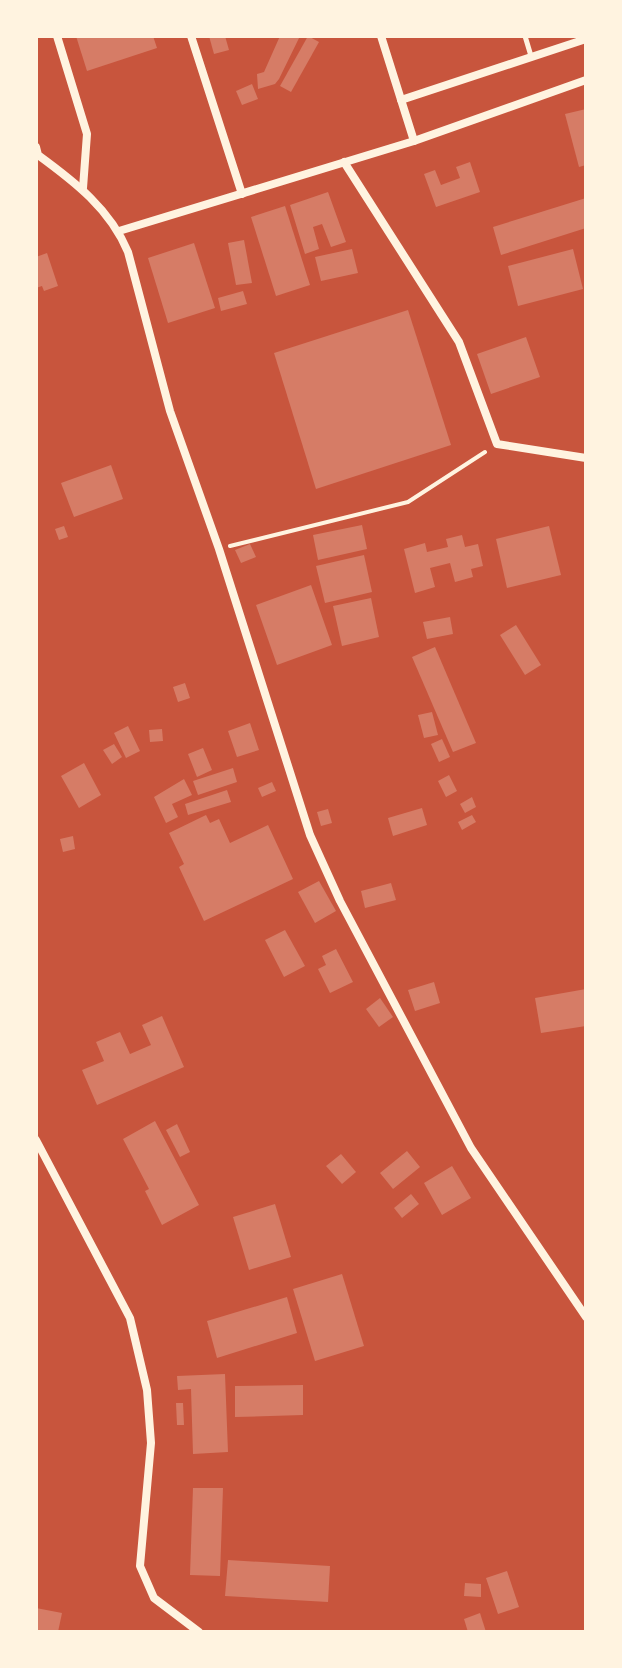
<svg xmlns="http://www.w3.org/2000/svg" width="622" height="1668" font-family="'Alegreya Sans',sans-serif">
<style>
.building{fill:#d67c66}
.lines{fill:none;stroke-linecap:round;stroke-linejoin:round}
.path{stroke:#fff3e0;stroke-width:4}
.service{stroke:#fff3e0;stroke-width:5}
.minor{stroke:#fff3e0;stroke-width:8}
</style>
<rect width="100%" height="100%" fill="#c8553d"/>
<!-- building -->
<g class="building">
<polygon points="76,36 153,36 157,48 87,71"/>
<polygon points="209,36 225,36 229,50 214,54"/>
<polygon points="280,36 300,36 279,79 275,84 258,89 257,74 264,72"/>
<polygon points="308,36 319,42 291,92 280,86"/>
<polygon points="252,84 258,99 242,105 236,91"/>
<polygon points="586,109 586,165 579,167 565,114"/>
<polygon points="470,162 480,192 436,207 424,174 435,170 441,185 460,178 456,167"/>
<polygon points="328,192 346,242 331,247 322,224 313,227 319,249 305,254 290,205"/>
<polygon points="586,198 586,228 501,255 493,227"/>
<polygon points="285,206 310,285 276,296 251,217"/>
<polygon points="244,240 252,283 236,285 228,243"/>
<polygon points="194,243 215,308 168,323 148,258"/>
<polygon points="352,249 358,273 321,281 315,257"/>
<polygon points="573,249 583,289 518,306 508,266"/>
<polygon points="47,253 58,286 44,291 42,286 36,288 36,257"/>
<polygon points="243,291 247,304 221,311 218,298"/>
<polygon points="408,310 451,445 316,489 274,353"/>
<polygon points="526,337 540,377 491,394 477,354"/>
<polygon points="111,465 123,499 74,517 61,483"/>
<polygon points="362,525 367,549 318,560 313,535"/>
<polygon points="64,526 68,537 59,540 55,529"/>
<polygon points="549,526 561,575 507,588 496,539"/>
<polygon points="462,535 465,547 478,544 483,566 471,569 473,577 455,582 450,563 430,568 435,587 415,593 404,549 425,543 427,552 448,547 446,539"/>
<polygon points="250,544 256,557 241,563 235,550"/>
<polygon points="364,555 372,592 325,603 316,566"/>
<polygon points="311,585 332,645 277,665 256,605"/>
<polygon points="371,598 379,637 342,646 333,606"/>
<polygon points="450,617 453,634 427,639 423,622"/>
<polygon points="516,625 541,665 525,675 500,635"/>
<polygon points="435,647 476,743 453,752 412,657"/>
<polygon points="185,683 190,698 178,702 173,687"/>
<polygon points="432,712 438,735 424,738 418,715"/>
<polygon points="250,723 259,750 237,757 228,731"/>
<polygon points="128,726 140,751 126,758 114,733"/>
<polygon points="162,729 163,741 150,742 149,730"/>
<polygon points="442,739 450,757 439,762 431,744"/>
<polygon points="114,744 122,757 112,764 103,750"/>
<polygon points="203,748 212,770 197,777 188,754"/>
<polygon points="84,763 101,795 79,808 61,776"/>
<polygon points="233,768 237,782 198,795 193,781"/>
<polygon points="449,775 457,791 446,797 438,781"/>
<polygon points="184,779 192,795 172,804 178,817 166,823 154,797"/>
<polygon points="272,782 276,791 262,797 258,788"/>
<polygon points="227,790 231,802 188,815 185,804"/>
<polygon points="472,797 476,807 465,813 460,804"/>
<polygon points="422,808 427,825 393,836 388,818"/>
<polygon points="328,809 332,823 321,826 317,812"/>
<polygon points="206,815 210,823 219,819 230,843 268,825 293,879 204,921 179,867 184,864 169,833"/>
<polygon points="472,815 476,822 462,830 458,822"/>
<polygon points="73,836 75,849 63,852 60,839"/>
<polygon points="319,881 336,911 315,923 298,892"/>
<polygon points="391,883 396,900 365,908 361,891"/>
<polygon points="285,930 305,966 284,977 265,940"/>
<polygon points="336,949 353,982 330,993 318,969 326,965 322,956"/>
<polygon points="434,982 440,1003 415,1011 408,990"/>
<polygon points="586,989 586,1026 541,1033 535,998"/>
<polygon points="380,998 393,1017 379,1027 366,1009"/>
<polygon points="162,1016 184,1067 97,1105 82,1070 104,1061 96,1042 120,1032 130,1054 151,1045 142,1025"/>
<polygon points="155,1121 199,1205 162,1225 145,1191 149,1189 123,1139"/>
<polygon points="177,1124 190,1152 180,1157 166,1130"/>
<polygon points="407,1151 420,1167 393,1189 380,1173"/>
<polygon points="341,1154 356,1172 342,1184 326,1166"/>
<polygon points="452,1166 471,1198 442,1215 424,1183"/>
<polygon points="411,1194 419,1204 402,1218 394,1208"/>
<polygon points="275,1204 291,1257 249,1270 233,1217"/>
<polygon points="342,1274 364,1346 315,1361 293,1289"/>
<polygon points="287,1297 297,1333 217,1358 207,1321"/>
<polygon points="225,1374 228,1452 193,1454 191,1389 178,1390 177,1376"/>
<polygon points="303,1385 303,1415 235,1417 235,1386"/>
<polygon points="176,1403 183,1403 184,1425 177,1425"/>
<polygon points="193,1488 223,1488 220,1576 190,1575"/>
<polygon points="228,1560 330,1566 328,1602 225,1596"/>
<polygon points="507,1571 519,1607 498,1614 486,1578"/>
<polygon points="465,1583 481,1584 481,1597 464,1596"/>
<polygon points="36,1608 62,1613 58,1632 36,1632"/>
<polygon points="480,1613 486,1632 468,1632 464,1619"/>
</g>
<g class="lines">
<!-- path -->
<polyline class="path" points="230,546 408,502 485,452"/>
<!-- service -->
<polyline class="service" points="525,36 531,56"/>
<!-- minor -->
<g class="minor">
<polyline points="57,36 87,134 83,188"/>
<polyline points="191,36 242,194"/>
<polyline points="381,36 414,141"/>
<polyline points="401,100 586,39"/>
<path d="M36 147 38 155C75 182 110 209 128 252L170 411 219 549 310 835 340 901 471 1148 586 1317"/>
<polyline points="344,162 459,342 497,444 586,458"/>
<polyline points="119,231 414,141 586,80"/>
<polyline points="36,1140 130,1318 147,1390 151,1443 140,1566 154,1598 199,1632"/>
</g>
</g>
<!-- border -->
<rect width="622" height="1668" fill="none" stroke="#fff3e0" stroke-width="76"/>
</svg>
